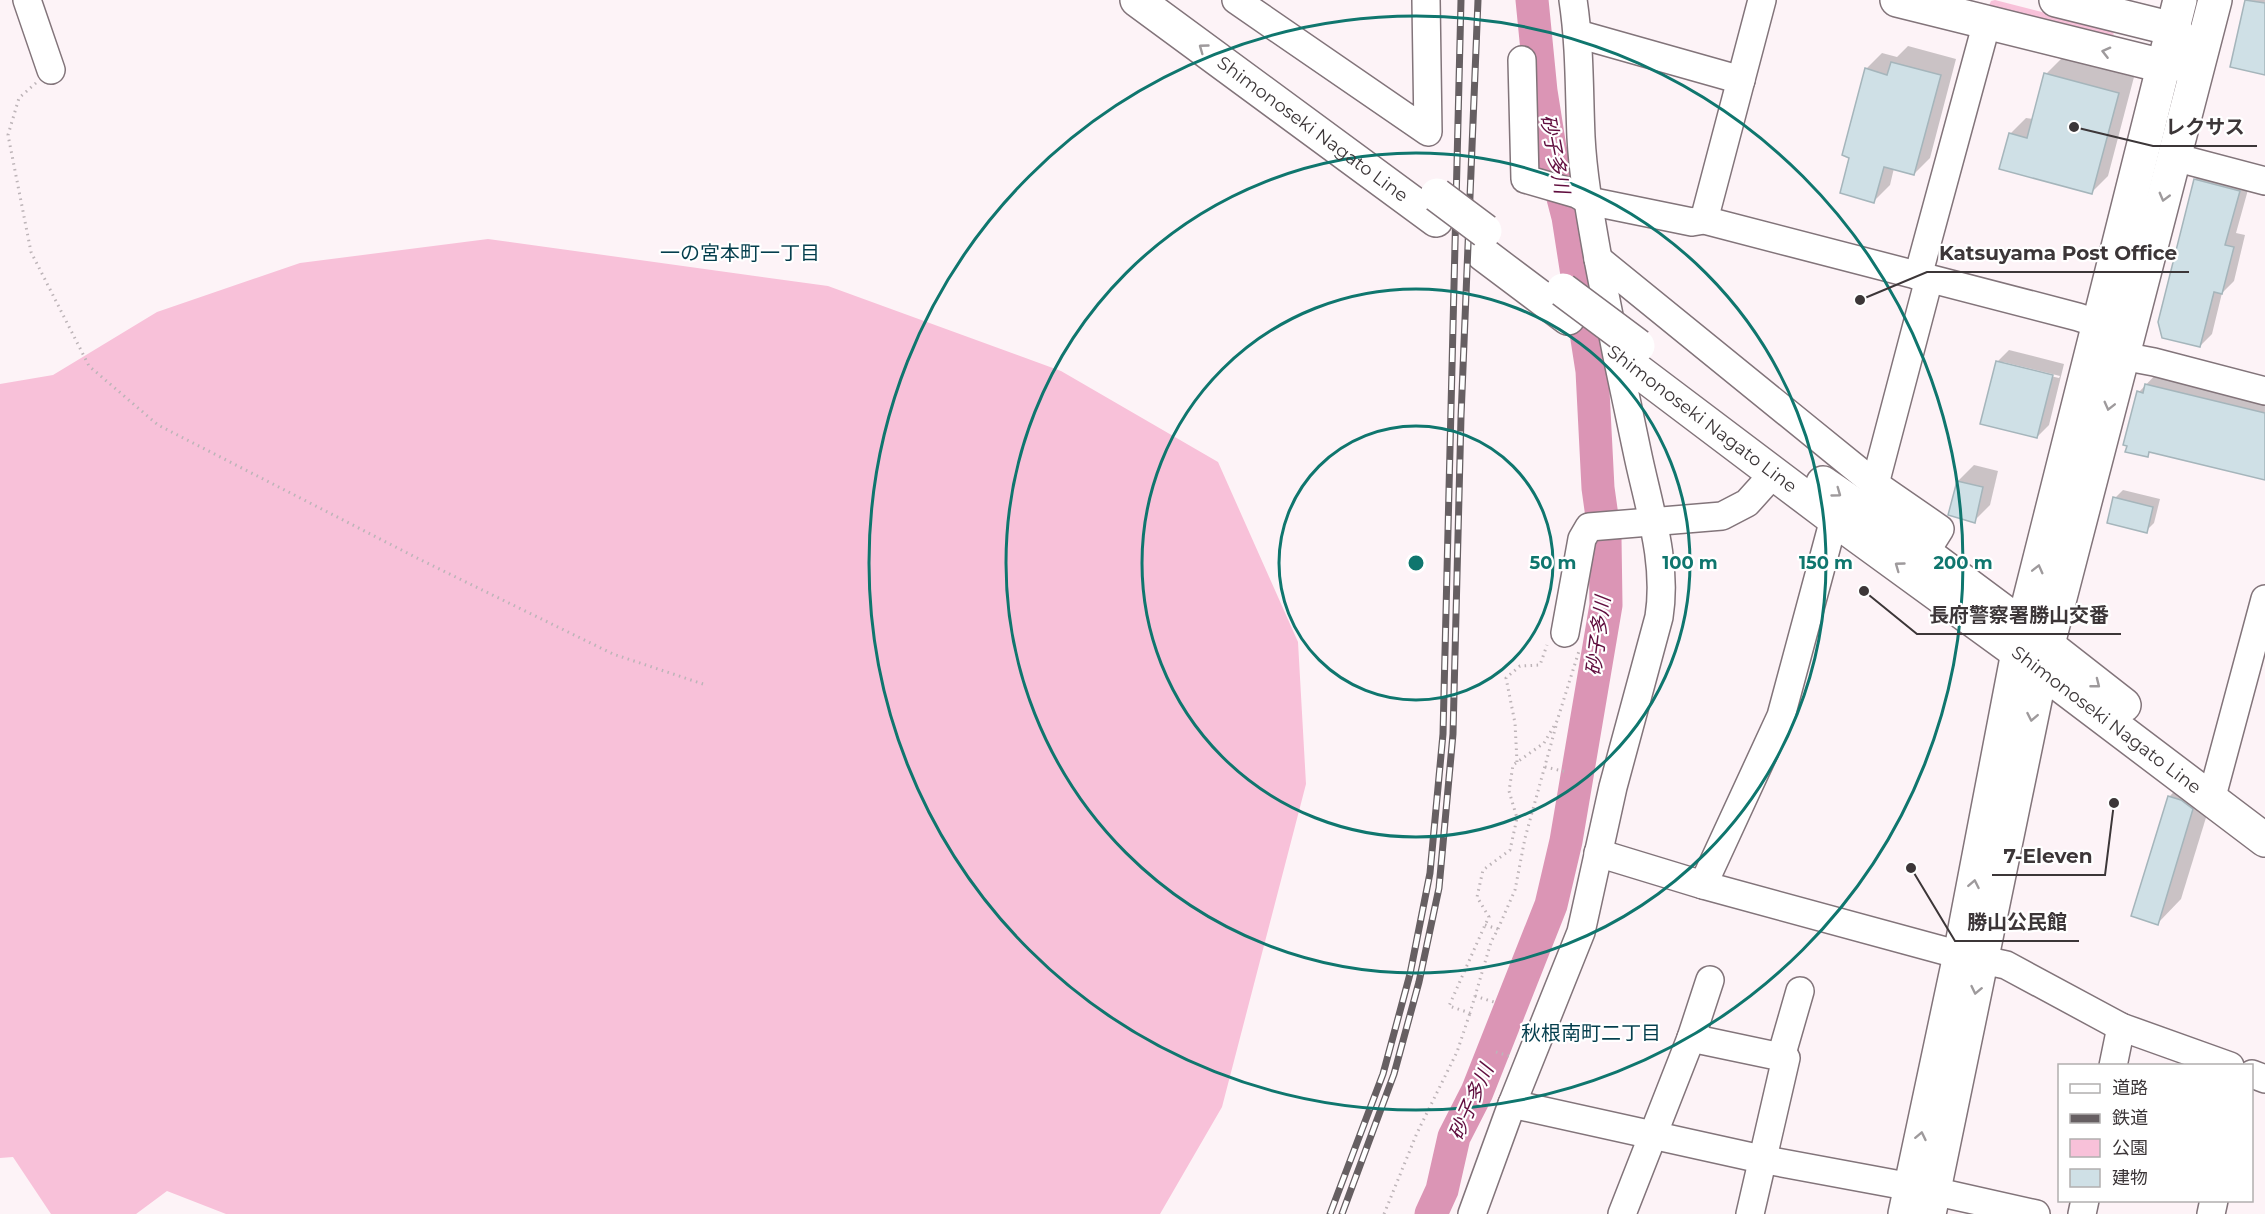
<svg xmlns="http://www.w3.org/2000/svg" width="2265" height="1214" font-family="Montserrat,'Noto Sans JP',sans-serif">
<style>
.green{fill:#f8c1d9}
.shadow{fill:#0003;fill-rule:evenodd}
.lines{fill:none;stroke-linecap:round;stroke-linejoin:round}
.river{stroke:#db95b5;stroke-width:33}
.building{fill:#cfe0e6;stroke:#a5b5bb;stroke-width:1.5}
.minor-casing{stroke:#82747a;stroke-width:30}
.major-casing{stroke:#82747a;stroke-width:36}
.path{stroke:#bdb4b8;stroke-width:3;stroke-dasharray:1.5 4.5;stroke-linecap:butt}
.minor{stroke:#fff;stroke-width:27}
.major{stroke:#fff;stroke-width:33}
.rail-casing{stroke:#665f62;stroke-width:7}
.rail{stroke:#fff;stroke-width:4.5;stroke-dasharray:14;stroke-linecap:butt}
.major-bridge-casing{stroke:#82747a;stroke-width:36;stroke-linecap:butt}
.major-bridge{stroke:#fff;stroke-width:33}
.oneway{stroke:#9e9a9c}
.ring{fill:none;stroke:#0f766e;stroke-width:3}
.labels{text-anchor:middle;stroke-width:4.5;stroke-linejoin:round;paint-order:stroke}
.street-label{font-size:18px;fill:#3c3638;stroke:#fff}
.water-label{font-size:20px;font-style:italic;fill:#600d3e;stroke:#fff}
.neighbourhood-label{font-size:20px;fill:#043e4d;stroke:#fff}
.centre{fill:#0f766e;stroke:#fff;stroke-width:3}
.ring-label{font-size:18px;text-anchor:middle;font-weight:bold;fill:#0f766e;stroke:#fff;stroke-width:4.5;stroke-linejoin:round;paint-order:stroke}
.leader{fill:none;stroke:#3c3638;stroke-width:2}
.callout-dot{fill:#3c3638;stroke:#fff;stroke-width:2}
.callout-label{font-size:20px;text-anchor:middle;font-weight:bold;fill:#3c3638;stroke:#fff;stroke-width:4.5;stroke-linejoin:round;paint-order:stroke}
</style>
<rect width="100%" height="100%" fill="#fdf3f7"/>
<!-- green -->
<g class="green">
<polygon points="1995,0 2109,29 2114,34 2112,37 1988,8 1991,1"/>
<polygon points="488,239 828,286 1061,371 1218,462 1298,642 1306,784 1222,1107 1160,1214 226,1214 167,1191 136,1214 51,1214 13,1157 0,1158 0,384 53,375 157,312 300,263"/>
</g>
<!-- shadow -->
<g class="shadow">
<polygon points="2247,0 2265,0 2265,74 2231,66"/>
<polygon points="1908,46 1956,59 1930,158 1914,174 1894,168 1890,185 1874,201 1851,157 1866,69 1882,53 1897,57"/>
<polygon points="2062,58 2134,77 2108,176 2092,192 2010,134 2026,118 2033,119 2046,74"/>
<polygon points="2207,167 2251,179 2236,233 2245,235 2234,281 2222,293 2212,334 2200,346 2160,322 2195,179"/>
<path d="M2009 350 2064 364 2049 425 2037 437 1997 362ZM2003 362 2060 376 2059 378 2003 365Z"/>
<polygon points="2162,368 2265,394 2265,478 2151,451 2147,455 2139,392"/>
<polygon points="1974,465 1998,471 1990,505 1974,521 1958,481"/>
<polygon points="2123,490 2160,499 2154,523 2146,531 2115,498"/>
<polygon points="2192,773 2216,785 2181,899 2158,923 2169,797"/>
</g>
<g class="lines">
<!-- river -->
<polyline class="river" points="1431,1214 1442,1190 1454,1137 1477,1092 1551,905 1566,841 1606,605 1605,538 1598,488 1592,371 1568,217 1550,148 1541,91 1532,0"/>
</g>
<!-- building -->
<g class="building">
<polygon points="2245,0 2265,3 2265,75 2230,67"/>
<polygon points="1891,62 1941,75 1914,175 1884,167 1874,203 1840,193 1849,158 1842,155 1865,68 1887,75"/>
<polygon points="2044,73 2119,93 2092,194 1999,169 2009,133 2027,138"/>
<polygon points="2194,179 2240,191 2225,245 2234,247 2222,294 2214,292 2200,347 2162,338 2158,322"/>
<polygon points="1996,361 2053,375 2037,438 1980,424"/>
<polygon points="2145,384 2265,413 2265,480 2149,452 2148,457 2125,452 2127,446 2123,445 2137,391 2143,393"/>
<polygon points="1957,481 1983,487 1975,523 1948,515"/>
<polygon points="2113,497 2153,507 2147,533 2107,523"/>
<polygon points="2168,796 2181,800 2193,809 2158,925 2131,916"/>
</g>
<g class="lines">
<!-- minor casing -->
<g class="minor-casing">
<g id="minor">
<polyline points="27,0 51,70"/>
<polyline points="1236,0 1428,132 1426,0"/>
<polyline points="1578,34 1741,80"/>
<polyline points="1522,60 1525,179 1577,194 1589,201 1692,222 1704,220 2078,317 2099,324 2122,356 2154,362 2265,391"/>
<polyline points="2174,157 2265,181"/>
<polyline points="1704,220 1762,0"/>
<polyline points="1598,259 1875,484 1940,529 1925,553"/>
<polyline points="1918,276 1987,22"/>
<polyline points="1875,484 1929,279"/>
<polyline points="1565,633 1582,539 1589,527 1722,516 1747,503 1775,472"/>
<polyline points="2211,800 2265,599"/>
<polyline points="1598,853 1703,885 1960,955 2006,965 2121,1027 2230,1066"/>
<polyline points="1703,885 1781,716 1834,519"/>
<polyline points="1691,1038 1710,980"/>
<polyline points="1781,1057 1800,991"/>
<polyline points="2113,1066 2121,1027"/>
<polyline points="2252,1074 2265,1079"/>
<polyline points="1512,1104 1761,1159 1933,1191 2036,1214"/>
<path d="M1472 1214 1512 1104 1581 932 1613 787 1659 617C1668 561 1648 505 1637 451 1623 387 1610 323 1598 259 1591 219 1583 177 1581 137 1579 91 1580 46 1573 0"/>
<polyline points="1622,1214 1691,1038 1786,1058 1750,1214"/>
<polyline points="2082,1214 2085,1200"/>
<polyline points="2211,1214 2214,1200"/>
</g>
</g>
<!-- major casing -->
<g class="major-casing">
<g id="major">
<path id="s1" d="M1137 0 1436 220"/>
<polyline points="1897,0 2163,66 2184,62"/>
<polyline points="2056,0 2173,29 2187,45"/>
<polyline points="1483,254 1568,318"/>
<path id="s2" d="M1638 371 1834 519 2018 653 2265 840"/>
<polyline points="1823,483 1925,553 2023,626 2124,705"/>
<polyline points="1905,1214 1960,955 2023,626 2180,0"/>
<polyline points="1929,1214 2041,671 2215,0"/>
</g>
</g>
<!-- path -->
<g class="path">
<polyline points="36,83 19,98 8,135 31,252 89,366 158,425 421,560 613,654 703,684"/>
<polyline points="1517,762 1515,723 1506,678 1520,666 1540,665 1547,645"/>
<polyline points="1545,767 1567,772"/>
<polyline points="1485,925 1498,929 1491,942 1470,1013 1449,1006 1485,925 1489,917 1477,897 1483,870 1510,850 1517,818 1509,791 1513,765 1544,743 1557,721 1579,651"/>
<polyline points="1498,929 1515,890 1525,838 1556,726"/>
<polyline points="1475,996 1497,1003"/>
<polyline points="1496,1052 1509,1056"/>
<polyline points="1384,1214 1417,1133 1457,1052 1470,1013"/>
</g>
<!-- minor -->
<use href="#minor" class="minor"/>
<!-- major -->
<use href="#major" class="major"/>
<!-- rail casing -->
<g class="rail-casing">
<g id="rail">
<polyline points="1330,1214 1383,1074 1410,974 1430,873 1443,734 1461,0"/>
<polyline points="1342,1214 1394,1074 1419,982 1439,888 1453,734 1461,417 1478,0"/>
</g>
</g>
<!-- rail -->
<use href="#rail" class="rail"/>
<!-- major-bridge casing -->
<g class="major-bridge-casing">
<g id="major-bridge">
<polyline points="1437,195 1485,231"/>
<polyline points="1563,290 1638,346"/>
</g>
</g>
<!-- major-bridge -->
<use href="#major-bridge" class="major-bridge"/>
</g>
<!-- one-way arrows -->
<defs><path id="oneway-chevron" d="M-2-3.5L2.5 0L-2 3.5" fill="none" stroke-width="1.6" stroke-linecap="round" stroke-linejoin="round" transform="scale(1.5)"/></defs>
<g class="oneway">
<use href="#oneway-chevron" transform="translate(1203 48) rotate(-144)"/>
<use href="#oneway-chevron" transform="translate(2106 52) rotate(-166)"/>
<use href="#oneway-chevron" transform="translate(2164 197) rotate(105)"/>
<use href="#oneway-chevron" transform="translate(2109 406) rotate(104)"/>
<use href="#oneway-chevron" transform="translate(1837 493) rotate(36)"/>
<use href="#oneway-chevron" transform="translate(1899 566) rotate(-144)"/>
<use href="#oneway-chevron" transform="translate(2038 569) rotate(-76)"/>
<use href="#oneway-chevron" transform="translate(2096 684) rotate(38)"/>
<use href="#oneway-chevron" transform="translate(2032 717) rotate(101)"/>
<use href="#oneway-chevron" transform="translate(1974 884) rotate(-79)"/>
<use href="#oneway-chevron" transform="translate(1976 990) rotate(102)"/>
<use href="#oneway-chevron" transform="translate(1921 1136) rotate(-78)"/>
</g>
<!-- distance rings -->
<g class="ring">
<circle cx="1416" cy="563" r="137"/>
<circle cx="1416" cy="563" r="274"/>
<circle cx="1416" cy="563" r="410"/>
<circle cx="1416" cy="563" r="547"/>
</g>
<g class="labels">
<!-- street labels -->
<g class="street-label">
<text dy="6" stroke="none"><textPath href="#s1" startOffset="218">Shimonoseki Nagato Line</textPath></text>
<text transform="translate(1702 419) rotate(37)" y="6">Shimonoseki Nagato Line</text>
<text dy="6" stroke="none"><textPath href="#s2" startOffset="584">Shimonoseki Nagato Line</textPath></text>
</g>
<!-- water labels -->
<g class="water-label">
<text transform="translate(1555 154) rotate(79)" y="7">砂子多川</text>
<text transform="translate(1598 636) rotate(-83)" y="7">砂子多川</text>
<text transform="translate(1471 1102) rotate(-66)" y="7">砂子多川</text>
</g>
<!-- neighbourhood labels -->
<g class="neighbourhood-label">
<text x="740" y="260">一の宮本町一丁目</text>
<text x="1591" y="1040">秋根南町二丁目</text>
</g>
</g>
<circle cx="1416" cy="563" r="9" class="centre"/>
<g class="ring-label">
<text x="1553" y="569">50 m</text>
<text x="1690" y="569">100 m</text>
<text x="1826" y="569">150 m</text>
<text x="1963" y="569">200 m</text>
</g>
<!-- callouts -->
<path class="leader" d="M2074 127L2153 146H2257M1860 300L1927 272H2189M1864 591L1917 634H2121M2114 803L2105 875H1992M1911 868L1955 941H2079"/>
<g class="callout-dot">
<circle cx="2074" cy="127" r="6"/>
<circle cx="1860" cy="300" r="6"/>
<circle cx="1864" cy="591" r="6"/>
<circle cx="2114" cy="803" r="6"/>
<circle cx="1911" cy="868" r="6"/>
</g>
<g class="callout-label">
<text x="2205" y="134">レクサス</text>
<text x="2058" y="260">Katsuyama Post Office</text>
<text x="2019" y="622">長府警察署勝山交番</text>
<text x="2048" y="863">7-Eleven</text>
<text x="2017" y="929">勝山公民館</text>
</g>
<!-- legend -->
<rect x="2058" y="1064" width="195" height="138" fill="#ffffff" stroke="#b1afaf" stroke-width="1.5"/>
<rect x="2070" y="1084" width="30" height="9" fill="#ffffff" stroke="#b1afaf" stroke-width="1.5"/>
<text x="2112" y="1094" font-size="18" fill="#3c3638">道路</text>
<rect x="2070" y="1114" width="30" height="9" fill="#665f62" stroke="#b1afaf" stroke-width="1.5"/>
<text x="2112" y="1124" font-size="18" fill="#3c3638">鉄道</text>
<rect x="2070" y="1139" width="30" height="18" fill="#f8c1d9" stroke="#b1afaf" stroke-width="1.5"/>
<text x="2112" y="1154" font-size="18" fill="#3c3638">公園</text>
<rect x="2070" y="1169" width="30" height="18" fill="#cfe0e6" stroke="#b1afaf" stroke-width="1.5"/>
<text x="2112" y="1184" font-size="18" fill="#3c3638">建物</text>
</svg>
